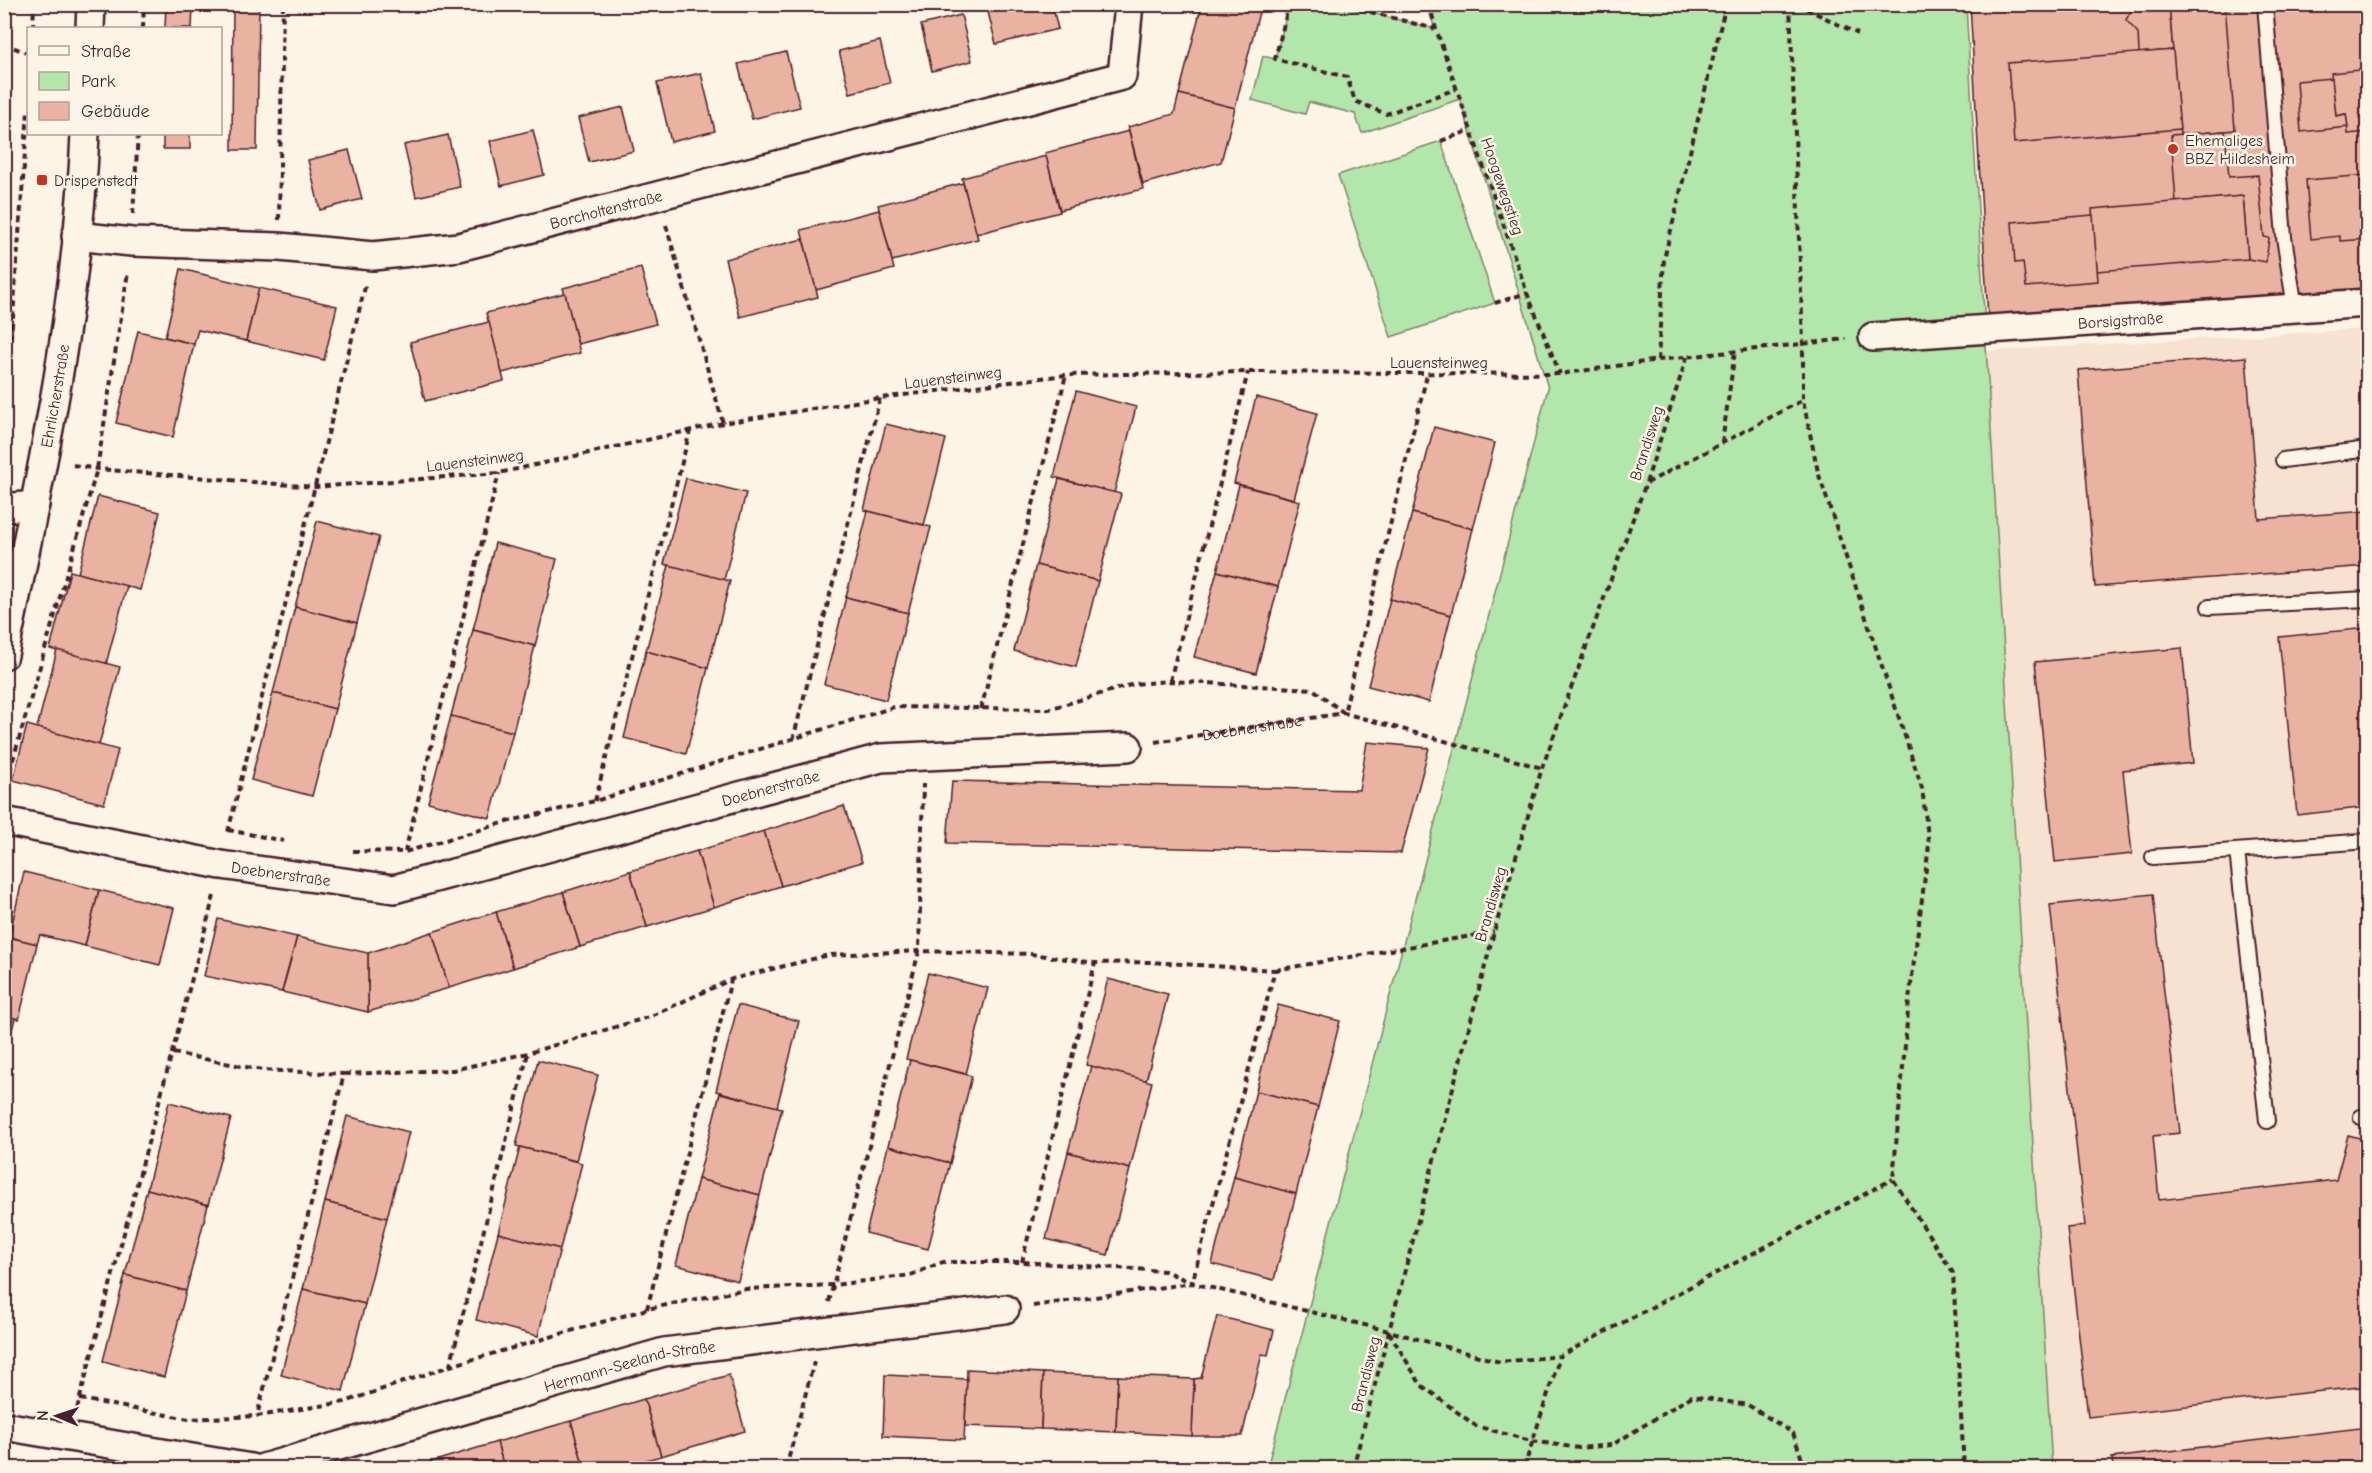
<svg xmlns="http://www.w3.org/2000/svg" width="2372" height="1473" font-family="'Comic Neue',sans-serif">
<style>
.built{fill:#f7e1d0}
.green{fill:#b1e7aa;stroke:#7e836a;stroke-width:1.5}
.building{fill:#eab2a0;stroke:#4a1f2b;stroke-width:1.5}
.lines{fill:none;stroke-linecap:round;stroke-linejoin:round}
.lane-casing{stroke:#4a1f2b;stroke-width:18}
.street-casing{stroke:#4a1f2b;stroke-width:32}
.path{stroke:#4a1f2b;stroke-width:4;stroke-dasharray:6 4.5;stroke-linecap:butt}
.lane{stroke:#fcf5e5;stroke-width:14}
.street{stroke:#fcf5e5;stroke-width:27}
.poi-dot{fill:#c8321e;stroke:#fcf5e5;stroke-width:2}
.labels{text-anchor:middle;stroke-width:5;stroke-linejoin:round;paint-order:stroke}
.poi-label{font-size:16px;fill:#4a1f2b;stroke:#fcf5e5;text-anchor:start}
.street-label{font-size:16px;fill:#4a1f2b;stroke:#fcf5e5}
</style>
<rect width="100%" height="100%" fill="#fcf5e5"/>
<filter id="ink" filterUnits="userSpaceOnUse"><feTurbulence type="fractalNoise" baseFrequency=".0167" numOctaves="2"/><feDisplacementMap in="SourceGraphic" scale="12" xChannelSelector="R" yChannelSelector="G"/><feConvolveMatrix kernelMatrix="1 2 1 2 8 2 1 2 1" color-interpolation-filters="sRGB"/></filter>
<g filter="url(#ink)">
<!-- built -->
<polygon class="built" points="2367,329 2367,1468 2052,1468 1986,351"/>
<!-- green -->
<g class="green">
<polygon points="1289,5 1340,5 1435,29 1427,5 1966,5 2052,1468 1267,1468 1548,388 1460,99 1362,133 1355,114 1309,102 1305,114 1252,100 1263,56 1275,59"/>
<polygon points="1441,141 1495,303 1391,337 1338,175"/>
</g>
<!-- building -->
<g class="building">
<polygon points="166,4 193,4 192,28 165,28"/>
<polygon points="233,4 259,4 257,150 232,150"/>
<polygon points="322,4 342,4 323,9"/>
<polygon points="414,4 434,4 415,9"/>
<polygon points="986,4 1052,4 1058,29 996,44"/>
<polygon points="1202,4 1261,4 1235,108 1179,94"/>
<polygon points="1970,4 2368,4 2368,293 1988,319"/>
<polygon points="2006,4 2056,4 2007,9"/>
<polygon points="2135,4 2169,4 2173,50 2139,53 2138,33 2126,20"/>
<polygon points="2169,4 2225,4 2235,130 2180,135"/>
<polygon points="961,15 972,61 932,71 921,25"/>
<polygon points="880,41 890,83 850,93 839,51"/>
<polygon points="2173,50 2180,129 2014,143 2008,63"/>
<polygon points="786,52 800,107 752,119 738,64"/>
<polygon points="2368,69 2368,132 2348,134 2346,114 2336,116 2331,73"/>
<polygon points="701,73 715,131 671,142 657,83"/>
<polygon points="2332,78 2336,116 2346,114 2348,127 2301,132 2297,81"/>
<polygon points="1179,94 1235,108 1221,162 1143,184 1128,127 1174,114"/>
<polygon points="623,107 634,151 589,162 578,118"/>
<polygon points="533,130 544,175 501,186 490,141"/>
<polygon points="1129,131 1143,189 1060,210 1045,153"/>
<polygon points="2225,131 2229,177 2258,175 2264,237 2269,238 2266,262 2248,259 2243,196 2176,202 2171,135"/>
<rect x="163" y="134" width="27" height="15"/>
<polygon points="448,135 460,187 416,197 404,145"/>
<polygon points="349,150 362,199 320,210 308,160"/>
<polygon points="1046,156 1060,212 976,234 962,178"/>
<polygon points="2368,175 2368,239 2340,241 2340,236 2311,239 2306,180"/>
<polygon points="963,183 978,239 892,261 878,205"/>
<polygon points="2243,196 2248,259 2097,271 2092,209"/>
<polygon points="879,210 894,269 816,290 801,230"/>
<polygon points="2093,215 2098,281 2026,287 2023,262 2015,263 2012,222"/>
<polygon points="803,239 818,297 740,317 725,259"/>
<polygon points="641,268 656,324 578,344 563,288"/>
<polygon points="181,269 259,288 246,341 198,330 194,344 165,337"/>
<polygon points="259,288 337,306 324,360 246,341"/>
<polygon points="565,293 580,353 502,373 486,313"/>
<polygon points="489,322 504,381 425,401 410,342"/>
<polygon points="138,331 194,344 173,437 116,423"/>
<polygon points="2246,357 2259,519 2368,511 2368,566 2095,587 2078,370"/>
<polygon points="1076,391 1136,407 1114,493 1054,477"/>
<polygon points="1256,397 1317,413 1294,499 1234,483"/>
<polygon points="886,424 946,439 924,525 864,510"/>
<polygon points="1434,427 1495,443 1473,529 1412,513"/>
<polygon points="686,478 746,493 724,580 664,564"/>
<polygon points="1059,479 1121,494 1098,581 1036,565"/>
<polygon points="1239,485 1300,501 1278,587 1217,571"/>
<polygon points="98,496 160,512 140,590 78,573"/>
<polygon points="868,511 931,527 908,613 846,597"/>
<polygon points="1412,513 1473,529 1451,615 1390,599"/>
<polygon points="317,521 379,537 357,623 295,607"/>
<polygon points="495,543 557,559 535,646 473,630"/>
<polygon points="669,565 730,581 708,668 646,651"/>
<polygon points="1036,565 1098,581 1076,667 1014,651"/>
<polygon points="70,571 127,586 106,664 50,649"/>
<polygon points="1217,571 1278,587 1256,673 1194,657"/>
<polygon points="846,597 908,613 886,700 824,684"/>
<polygon points="1390,599 1451,615 1429,702 1368,686"/>
<polygon points="295,607 357,623 335,709 273,693"/>
<polygon points="2368,628 2368,807 2297,815 2279,637"/>
<polygon points="473,630 535,646 513,732 451,716"/>
<polygon points="2182,648 2193,763 2123,770 2132,854 2055,862 2035,662"/>
<polygon points="57,650 120,667 99,745 37,728"/>
<polygon points="646,651 708,668 686,754 624,738"/>
<polygon points="273,693 335,709 312,796 251,780"/>
<polygon points="451,716 513,732 490,818 428,802"/>
<polygon points="27,725 118,750 104,804 13,780"/>
<polygon points="1367,742 1429,748 1401,853 947,843 952,781 1359,790"/>
<polygon points="844,806 862,862 781,886 764,831"/>
<polygon points="764,831 781,886 714,907 697,851"/>
<polygon points="697,851 714,907 647,927 630,871"/>
<polygon points="630,871 647,927 580,947 563,892"/>
<polygon points="24,872 99,890 85,946 40,935 37,944 9,937"/>
<polygon points="99,890 174,908 160,965 85,946"/>
<polygon points="563,892 580,947 513,968 496,912"/>
<polygon points="2153,894 2180,1133 2153,1136 2159,1200 2336,1180 2348,1135 2368,1140 2368,1386 2088,1417 2067,1228 2085,1226 2050,905"/>
<polygon points="496,912 513,968 449,988 432,932"/>
<polygon points="218,919 297,937 282,992 204,976"/>
<polygon points="432,932 449,988 368,1012 368,953"/>
<polygon points="4,936 37,944 19,1019 4,1016"/>
<polygon points="297,937 368,953 368,1012 282,992"/>
<polygon points="928,973 988,988 966,1074 906,1059"/>
<polygon points="1108,979 1168,994 1146,1081 1086,1065"/>
<polygon points="738,1005 799,1021 777,1107 716,1091"/>
<polygon points="1278,1005 1340,1021 1318,1107 1256,1091"/>
<polygon points="4,1016 15,1018 4,1062"/>
<polygon points="538,1060 598,1075 576,1161 516,1146"/>
<polygon points="910,1060 972,1076 950,1163 888,1146"/>
<polygon points="1091,1066 1152,1082 1130,1169 1068,1152"/>
<polygon points="1256,1091 1318,1107 1296,1194 1234,1177"/>
<polygon points="720,1093 782,1108 760,1195 698,1179"/>
<polygon points="169,1102 231,1118 208,1205 147,1189"/>
<polygon points="347,1116 409,1132 387,1218 325,1202"/>
<polygon points="888,1146 950,1163 928,1249 866,1233"/>
<polygon points="520,1147 582,1163 560,1249 498,1233"/>
<polygon points="1068,1152 1130,1169 1108,1255 1046,1239"/>
<polygon points="1234,1177 1296,1194 1274,1280 1212,1264"/>
<polygon points="698,1179 760,1195 738,1281 676,1265"/>
<polygon points="147,1189 208,1205 186,1291 125,1275"/>
<polygon points="325,1202 387,1218 365,1304 303,1289"/>
<polygon points="498,1233 560,1249 538,1336 476,1320"/>
<polygon points="125,1275 186,1291 164,1377 103,1361"/>
<polygon points="303,1289 365,1304 343,1391 281,1375"/>
<polygon points="1217,1316 1274,1330 1268,1355 1262,1354 1242,1436 1192,1436 1194,1379 1201,1378"/>
<polygon points="967,1369 1043,1373 1041,1429 965,1426"/>
<polygon points="1043,1373 1118,1376 1116,1432 1041,1429"/>
<polygon points="729,1375 745,1431 661,1456 644,1399"/>
<polygon points="885,1375 967,1379 964,1440 883,1436"/>
<polygon points="1118,1376 1194,1379 1192,1436 1116,1432"/>
<polygon points="644,1399 661,1456 617,1468 584,1468 571,1421"/>
<polygon points="571,1421 584,1468 504,1468 497,1442"/>
<polygon points="2368,1427 2368,1468 2113,1468 2112,1458"/>
<polygon points="497,1442 504,1468 429,1468 428,1463"/>
</g>
<g class="lines">
<!-- lane casing -->
<g class="lane-casing">
<g id="lane">
<polyline points="2265,4 2284,237 2295,308"/>
<polyline points="2283,460 2368,449"/>
<polyline points="2209,607 2368,599"/>
<polyline points="2237,851 2267,1121"/>
<polyline points="2153,857 2368,841"/>
<polyline points="2361,1117 2368,1118"/>
</g>
</g>
<!-- street casing -->
<g class="street-casing">
<g id="street">
<polyline points="90,28 91,4"/>
<path id="s2" d="M76 236 132 242 279 247 373 256 459 247 1122 76 1129 4"/>
<path id="s3" d="M1873 337 2368 303"/>
<polyline points="4,508 35,505"/>
<path id="s4" d="M4 655C39 484 78 308 85 134"/>
<path id="s5" d="M4 821 221 865 394 889 881 758 1128 747"/>
<polyline points="4,1426 251,1468"/>
<path id="s6" d="M263 1468 664 1352 1005 1309"/>
</g>
</g>
<!-- path -->
<g class="path">
<polyline points="1289,4 1275,59 1347,77 1355,101 1386,114 1456,89"/>
<polyline points="1340,4 1435,29"/>
<polyline points="1429,4 1436,29 1527,293 1560,374"/>
<polyline points="1790,4 1803,343 1803,400 1818,472 1922,788 1929,845 1909,1000 1893,1179 1953,1273 1964,1468"/>
<polyline points="1797,4 1858,34"/>
<polyline points="33,28 34,4"/>
<polyline points="143,28 144,4"/>
<polyline points="4,44 28,53"/>
<polyline points="1441,141 1471,130"/>
<polyline points="133,214 138,134"/>
<polyline points="279,220 283,4"/>
<polyline points="666,225 723,423"/>
<polyline points="1495,303 1527,293"/>
<polyline points="1658,360 1664,259 1726,4"/>
<polyline points="4,380 13,317 28,111"/>
<polyline points="1722,443 1735,351"/>
<polyline points="73,465 97,469 315,487 499,473 723,423 880,398 1066,375 1248,372 1560,374 1658,360 1846,339"/>
<polyline points="1647,483 1803,400"/>
<polyline points="1170,681 1248,372"/>
<polyline points="981,709 1066,375"/>
<polyline points="793,740 880,398"/>
<path id="s1" d="M1155 742 1344 713 1542 768"/>
<polyline points="4,791 97,469 128,272"/>
<polyline points="595,801 690,431"/>
<polyline points="228,830 284,841"/>
<polyline points="228,832 366,283"/>
<polyline points="353,851 405,852 510,821 595,801 894,707 1049,709 1134,684 1170,681 1313,689 1344,713 1427,375"/>
<polyline points="405,852 499,473"/>
<polyline points="1275,970 1494,932"/>
<polyline points="173,1053 262,1070 344,1074 257,1416"/>
<polyline points="1022,1262 1095,963"/>
<polyline points="829,1302 919,951 923,784"/>
<polyline points="1033,1306 1192,1283 1389,1331 1500,1362 1560,1356 1893,1179"/>
<polyline points="647,1309 731,980"/>
<polyline points="1389,1332 1421,1385 1476,1426 1531,1441 1579,1448 1612,1445 1692,1396 1748,1405 1793,1433 1805,1468"/>
<polyline points="450,1366 528,1053"/>
<polyline points="80,1399 189,1419 257,1416 345,1402 450,1366 647,1309 746,1289 834,1285 911,1275 943,1262 1022,1262 1165,1271 1192,1283 1275,970 1151,962 1095,963 1031,954 919,951 829,955 732,979 649,1017 528,1053 453,1070 344,1074"/>
<polyline points="77,1409 215,892"/>
<polyline points="786,1468 814,1362"/>
<polyline points="1353,1468 1494,932 1542,768 1646,483 1687,357"/>
<polyline points="1524,1468 1560,1356"/>
</g>
<!-- lane -->
<use href="#lane" class="lane"/>
<!-- street -->
<use href="#street" class="street"/>
</g>
</g>
<!-- markers -->
<g class="poi-dot">
<circle cx="2173" cy="149" r="6"/>
<rect x="36" y="174" width="12" height="12" rx="3"/>
</g>
<g class="labels">
<!-- poi labels -->
<g class="poi-label">
<text x="2185" y="146">Ehemaliges<tspan x="2185" dy="18">BBZ Hildesheim</tspan></text>
<text x="54" y="186">Drispenstedt</text>
</g>
<!-- street labels -->
<g class="street-label">
<text transform="translate(1503 186) rotate(71)" y="6">Hoogewegstieg</text>
<text dy="6" stroke="none"><textPath href="#s2" startOffset="536">Borcholtenstraße</textPath></text>
<text dy="6" stroke="none"><textPath href="#s3" startOffset="248">Borsigstraße</textPath></text>
<text x="1439" y="368">Lauensteinweg</text>
<text transform="translate(953 377) rotate(-7)" y="6">Lauensteinweg</text>
<text dy="6" stroke="none"><textPath href="#s4" startOffset="264">Ehrlicherstraße</textPath></text>
<text transform="translate(1646 443) rotate(-72)" y="6">Brandisweg</text>
<text transform="translate(475 460) rotate(-7)" y="6">Lauensteinweg</text>
<text dy="6" stroke="none"><textPath href="#s1" startOffset="98">Doebnerstraße</textPath></text>
<text dy="6" stroke="none"><textPath href="#s5" startOffset="786">Doebnerstraße</textPath></text>
<text dy="6" stroke="none"><textPath href="#s5" startOffset="282">Doebnerstraße</textPath></text>
<text transform="translate(1490 904) rotate(-74)" y="6">Brandisweg</text>
<text dy="6" stroke="none"><textPath href="#s6" startOffset="381">Hermann-Seeland-Straße</textPath></text>
<text transform="translate(1365 1374) rotate(-76)" y="6">Brandisweg</text>
</g>
</g>
<!-- margin -->
<rect width="2372" height="1473" fill="none" stroke="#fcf5e5" stroke-width="24"/>
<rect x="12" y="12" width="2348" height="1449" fill="none" stroke="#4a1f2b" stroke-width="2" filter="url(#ink)"/>
<!-- legend -->
<rect x="27" y="27" width="195" height="108" fill="#fcf5e5" stroke="#b59f9b" stroke-width="1.5"/>
<rect x="39" y="46" width="30" height="9" fill="#fcf5e5" stroke="#b59f9b" stroke-width="1.5"/>
<text x="81" y="57" font-size="18" fill="#4a1f2b">Straße</text>
<rect x="39" y="72" width="30" height="18" fill="#b1e7aa" stroke="#b59f9b" stroke-width="1.5"/>
<text x="81" y="87" font-size="18" fill="#4a1f2b">Park</text>
<rect x="39" y="102" width="30" height="18" fill="#eab2a0" stroke="#b59f9b" stroke-width="1.5"/>
<text x="81" y="117" font-size="18" fill="#4a1f2b">Gebäude</text>
<!-- north arrow -->
<g transform="translate(57 1416) rotate(272)" stroke="#fcf5e5" stroke-width="4.5" paint-order="stroke">
<path d="M0-4.5L10 22L0 15L-10 22Z" fill="#4a1f2b"/>
<text y="-9" font-size="16" font-weight="bold" text-anchor="middle" fill="#4a1f2b">N</text>
</g>
</svg>
